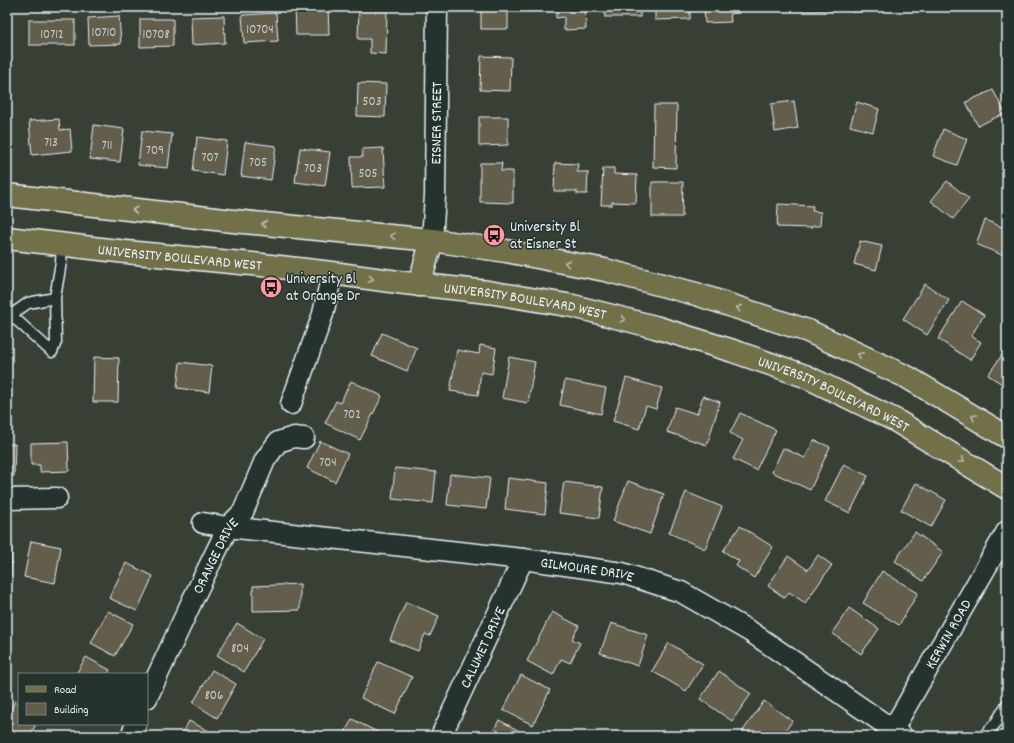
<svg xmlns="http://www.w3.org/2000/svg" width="1014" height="743" font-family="Dekko,sans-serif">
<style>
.building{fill:#635d4c;stroke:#e8f1f8}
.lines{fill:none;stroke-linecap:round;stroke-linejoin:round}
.lane-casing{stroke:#e8f1f8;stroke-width:13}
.street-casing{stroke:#e8f1f8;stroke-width:23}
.primary-casing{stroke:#e8f1f8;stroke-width:25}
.lane{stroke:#26332d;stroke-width:10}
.street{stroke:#26332d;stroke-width:20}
.primary{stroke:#71704a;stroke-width:22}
.oneway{stroke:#b8bdb2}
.labels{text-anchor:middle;stroke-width:3;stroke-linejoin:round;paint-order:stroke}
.number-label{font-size:13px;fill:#c7cccd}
.street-label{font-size:15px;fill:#e8f1f8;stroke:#26332d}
.poi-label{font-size:15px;fill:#e8f1f8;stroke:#26332d;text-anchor:start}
</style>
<rect width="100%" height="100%" fill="#384036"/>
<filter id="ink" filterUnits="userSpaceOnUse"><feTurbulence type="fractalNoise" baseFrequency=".025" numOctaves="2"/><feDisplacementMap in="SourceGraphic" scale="8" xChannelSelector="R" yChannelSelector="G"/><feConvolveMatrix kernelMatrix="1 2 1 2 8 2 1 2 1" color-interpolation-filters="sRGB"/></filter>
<g filter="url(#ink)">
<!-- building -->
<g class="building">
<polygon points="328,7 329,35 296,35 295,8"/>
<polygon points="359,7 387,7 386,54 370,53 370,39 358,39"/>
<rect x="481" y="7" width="27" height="22"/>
<polygon points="556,7 585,7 586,29 564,30 564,17 556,18"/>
<rect x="605" y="7" width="35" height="10"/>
<polygon points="655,7 690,7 690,19 655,20"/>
<polygon points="704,7 739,7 739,13 730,14 731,22 705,23"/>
<polygon points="802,7 837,7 837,10 802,11"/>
<polygon points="852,7 866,7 866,11 852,12"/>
<polygon points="276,13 278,41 244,43 242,15"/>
<polygon points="119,16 121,44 89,45 88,18"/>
<polygon points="224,16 225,43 192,45 191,17"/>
<polygon points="140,19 173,19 173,46 140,47"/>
<rect x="29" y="20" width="46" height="25"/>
<polygon points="481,56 511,57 510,91 480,90"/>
<polygon points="358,83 386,84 385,117 357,116"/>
<polygon points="993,90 1005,113 978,126 966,102"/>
<polygon points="794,101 798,128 775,132 771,104"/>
<polygon points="857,102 879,109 873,132 850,126"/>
<polygon points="654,105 677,105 676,168 653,167"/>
<polygon points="479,117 508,117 508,145 479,146"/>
<polygon points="59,119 60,130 70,129 72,151 32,155 29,121"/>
<polygon points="94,125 124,129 120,162 90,159"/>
<polygon points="943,129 967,139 957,165 933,156"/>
<polygon points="142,131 172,134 168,168 138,165"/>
<polygon points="197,137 227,141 223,175 193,171"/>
<polygon points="245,142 276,146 271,180 241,176"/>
<polygon points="300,148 330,152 325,186 295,182"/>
<polygon points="383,148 385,187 352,188 351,157 363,157 362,149"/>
<polygon points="480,163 502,163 501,171 513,171 513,203 480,202"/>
<polygon points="555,163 578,164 577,172 588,172 587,194 577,194 577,191 554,191"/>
<polygon points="603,168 614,168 614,174 637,175 636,203 612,202 612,205 601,205"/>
<polygon points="947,181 969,199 953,219 931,201"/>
<polygon points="652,182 683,182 682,217 652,217"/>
<polygon points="778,204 813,206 812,211 821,212 820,226 812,226 812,228 777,227"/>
<polygon points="985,220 1007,229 1007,243 1002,255 976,244"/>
<polygon points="860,241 882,246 876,270 854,264"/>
<polygon points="925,284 949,300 927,335 903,319"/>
<polygon points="962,301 984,315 971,336 981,342 970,360 938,339"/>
<polygon points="382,333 417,348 407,371 372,356"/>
<polygon points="480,345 496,348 492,374 481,372 478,395 450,391 457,350 479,354"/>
<polygon points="1002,355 1007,358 1007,387 988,375"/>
<polygon points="94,357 119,358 118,402 93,402"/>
<polygon points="509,357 535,362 528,403 502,398"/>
<polygon points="180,362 212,366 209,392 177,388"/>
<polygon points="626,378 662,388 656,409 646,406 639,429 613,421"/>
<polygon points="565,380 606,388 601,414 560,405"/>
<polygon points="351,381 382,396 360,440 325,423 336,401 340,403"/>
<polygon points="703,396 720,402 707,445 667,432 675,407 697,414"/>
<polygon points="740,413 776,430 756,470 733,459 743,440 730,433"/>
<polygon points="814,440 830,447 810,490 772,472 783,448 805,458"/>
<polygon points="320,441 348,454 335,482 307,468"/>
<polygon points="68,442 69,471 40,472 40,465 31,465 31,443"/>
<polygon points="7,444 15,444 14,476 7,476"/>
<polygon points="844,464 868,476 850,513 825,501"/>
<polygon points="395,468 436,472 433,503 392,499"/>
<polygon points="450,474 490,478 486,509 447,505"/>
<polygon points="508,478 548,483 545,514 505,509"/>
<polygon points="628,481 664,494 650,534 613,521"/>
<polygon points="564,482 603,487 599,518 559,513"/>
<polygon points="916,483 946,500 931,527 901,510"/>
<polygon points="686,492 722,507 705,549 669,533"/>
<polygon points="740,526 773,547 754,578 736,566 739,561 723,551"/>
<polygon points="915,532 943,552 923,581 895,561"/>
<polygon points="7,538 12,538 11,575 7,575"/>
<polygon points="31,541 61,547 55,583 24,577"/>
<polygon points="818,555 832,565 805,603 789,592 785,598 768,586 788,556 808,570"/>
<polygon points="126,563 153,576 137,611 109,598"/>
<polygon points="882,571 918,593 899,625 863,603"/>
<polygon points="300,584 300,610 253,611 253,586"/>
<polygon points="406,602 439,616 430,636 425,634 418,651 390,640"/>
<polygon points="849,608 879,629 861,654 832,633"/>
<polygon points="108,611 133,624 115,656 91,643"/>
<polygon points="552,612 579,626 572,639 580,643 570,663 561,659 553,675 527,661"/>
<polygon points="237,623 263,639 244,672 217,655"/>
<polygon points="611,623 648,635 638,666 600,653"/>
<polygon points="669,643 703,664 686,691 652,671"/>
<polygon points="86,657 110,670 108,674 76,674"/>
<polygon points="378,662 412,677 395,714 361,698"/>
<polygon points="212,670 236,684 217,718 193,703"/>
<polygon points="719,671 751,694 732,721 700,699"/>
<polygon points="521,675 550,690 533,725 503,710"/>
<polygon points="15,701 19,703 19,724 36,724 30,736 16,736 7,731 7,718"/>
<polygon points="764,701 792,721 782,736 747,736 742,732"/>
<polygon points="352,719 383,735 382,736 343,736"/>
<polygon points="499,720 525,734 524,736 491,736"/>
<polygon points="189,721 219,736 181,736"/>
</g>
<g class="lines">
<!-- lane casing -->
<g class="lane-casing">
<g id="lane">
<polyline points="55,298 28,303 11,315 52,352 56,342 55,298 61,262 62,245"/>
<polyline points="984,736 995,724 1007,704"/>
</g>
</g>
<!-- street casing -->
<g class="street-casing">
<g id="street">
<path id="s1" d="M432 240 435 196 437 7"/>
<polyline points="291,404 323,314 332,273"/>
<polyline points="7,499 57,498"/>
<path id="s2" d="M203 523 228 527 523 559 622 573 681 592 751 632 902 736"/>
<path id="s3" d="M147 698 193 599 228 527 243 512 265 460 278 442 294 437 304 438"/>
<polyline points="131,736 136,724"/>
<path id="s4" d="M441 736 523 559"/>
<path id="s5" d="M889 736 1007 531"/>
</g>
</g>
<!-- primary casing -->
<g class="primary-casing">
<g id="primary">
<polyline points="7,195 233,221 432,240 506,251 605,270 696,294 808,331 907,377 1007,437"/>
<path id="s6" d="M7 238 126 252 262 265 332 273 405 283 488 292 573 306 655 327 733 351 805 376 895 420 1007 488"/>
<polyline points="419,285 432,240"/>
</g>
</g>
<!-- lane -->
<use href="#lane" class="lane"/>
<!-- street -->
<use href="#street" class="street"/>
<!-- primary -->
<use href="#primary" class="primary"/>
</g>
<!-- one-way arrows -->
<defs><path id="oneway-chevron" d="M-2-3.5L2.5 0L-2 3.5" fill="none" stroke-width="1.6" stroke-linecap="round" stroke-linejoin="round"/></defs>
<g class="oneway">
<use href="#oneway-chevron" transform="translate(135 210) rotate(-173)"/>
<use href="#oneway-chevron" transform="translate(264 224) rotate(-174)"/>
<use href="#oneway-chevron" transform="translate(393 236) rotate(-175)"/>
<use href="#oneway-chevron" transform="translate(567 263) rotate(-169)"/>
<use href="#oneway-chevron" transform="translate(371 279) rotate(8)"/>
<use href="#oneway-chevron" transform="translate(739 308) rotate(-162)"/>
<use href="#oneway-chevron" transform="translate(623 319) rotate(15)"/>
<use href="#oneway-chevron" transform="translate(860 355) rotate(-155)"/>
<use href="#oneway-chevron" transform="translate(974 417) rotate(-149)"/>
<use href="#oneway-chevron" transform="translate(962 460) rotate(31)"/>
</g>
</g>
<!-- icons -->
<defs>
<g id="bus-disc" transform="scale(1.15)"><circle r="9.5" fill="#ff9aa2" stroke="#26332d"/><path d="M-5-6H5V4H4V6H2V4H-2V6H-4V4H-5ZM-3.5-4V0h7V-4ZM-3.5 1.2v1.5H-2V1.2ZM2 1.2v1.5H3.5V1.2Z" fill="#111"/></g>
</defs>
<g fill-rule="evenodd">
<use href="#bus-disc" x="494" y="235"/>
<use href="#bus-disc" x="271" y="287"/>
</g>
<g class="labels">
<!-- number labels -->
<g class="number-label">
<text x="260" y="33">10704</text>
<text x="104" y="36">10710</text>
<text x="52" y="38">10712</text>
<text x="156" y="38">10708</text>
<text x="372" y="105">503</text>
<text x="51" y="146">713</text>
<text x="107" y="149">711</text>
<text x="155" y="154">709</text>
<text x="210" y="161">707</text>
<text x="258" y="166">705</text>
<text x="313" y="172">703</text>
<text x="368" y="177">505</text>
<text x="352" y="418">702</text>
<text x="328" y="466">704</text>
<text x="240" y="652">804</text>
<text x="214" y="699">806</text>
</g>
<!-- street labels -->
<g class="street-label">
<text dy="5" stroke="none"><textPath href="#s1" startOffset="117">EISNER STREET</textPath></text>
<text dy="5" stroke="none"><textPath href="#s6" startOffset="174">UNIVERSITY BOULEVARD WEST</textPath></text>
<text dy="5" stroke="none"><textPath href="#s6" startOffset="522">UNIVERSITY BOULEVARD WEST</textPath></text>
<text dy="5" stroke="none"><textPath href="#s6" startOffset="846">UNIVERSITY BOULEVARD WEST</textPath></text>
<text dy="5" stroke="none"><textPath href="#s3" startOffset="158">ORANGE DRIVE</textPath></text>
<text dy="5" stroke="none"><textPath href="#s2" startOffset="387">GILMOURE DRIVE</textPath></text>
<text dy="5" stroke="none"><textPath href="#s5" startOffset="118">KERWIN ROAD</textPath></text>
<text dy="5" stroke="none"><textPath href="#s4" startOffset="98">CALUMET DRIVE</textPath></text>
</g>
<!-- poi labels -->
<g class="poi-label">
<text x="510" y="231">University Bl<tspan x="510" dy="17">at Eisner St</tspan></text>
<text x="286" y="283">University Bl<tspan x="286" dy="17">at Orange Dr</tspan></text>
</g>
</g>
<!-- margin -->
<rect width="1014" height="743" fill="none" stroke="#26332d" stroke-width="24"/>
<rect x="12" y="12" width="990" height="719" fill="none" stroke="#e8f1f8" stroke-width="1.5" filter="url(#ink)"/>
<!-- legend -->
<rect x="18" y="673" width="130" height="52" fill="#26332d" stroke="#747f7e"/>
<rect x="26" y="686" width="20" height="6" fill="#71704a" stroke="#747f7e"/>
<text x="54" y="693" font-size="12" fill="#e8f1f8">Road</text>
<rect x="26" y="703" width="20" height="12" fill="#635d4c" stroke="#747f7e"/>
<text x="54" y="713" font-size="12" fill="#e8f1f8">Building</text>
</svg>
